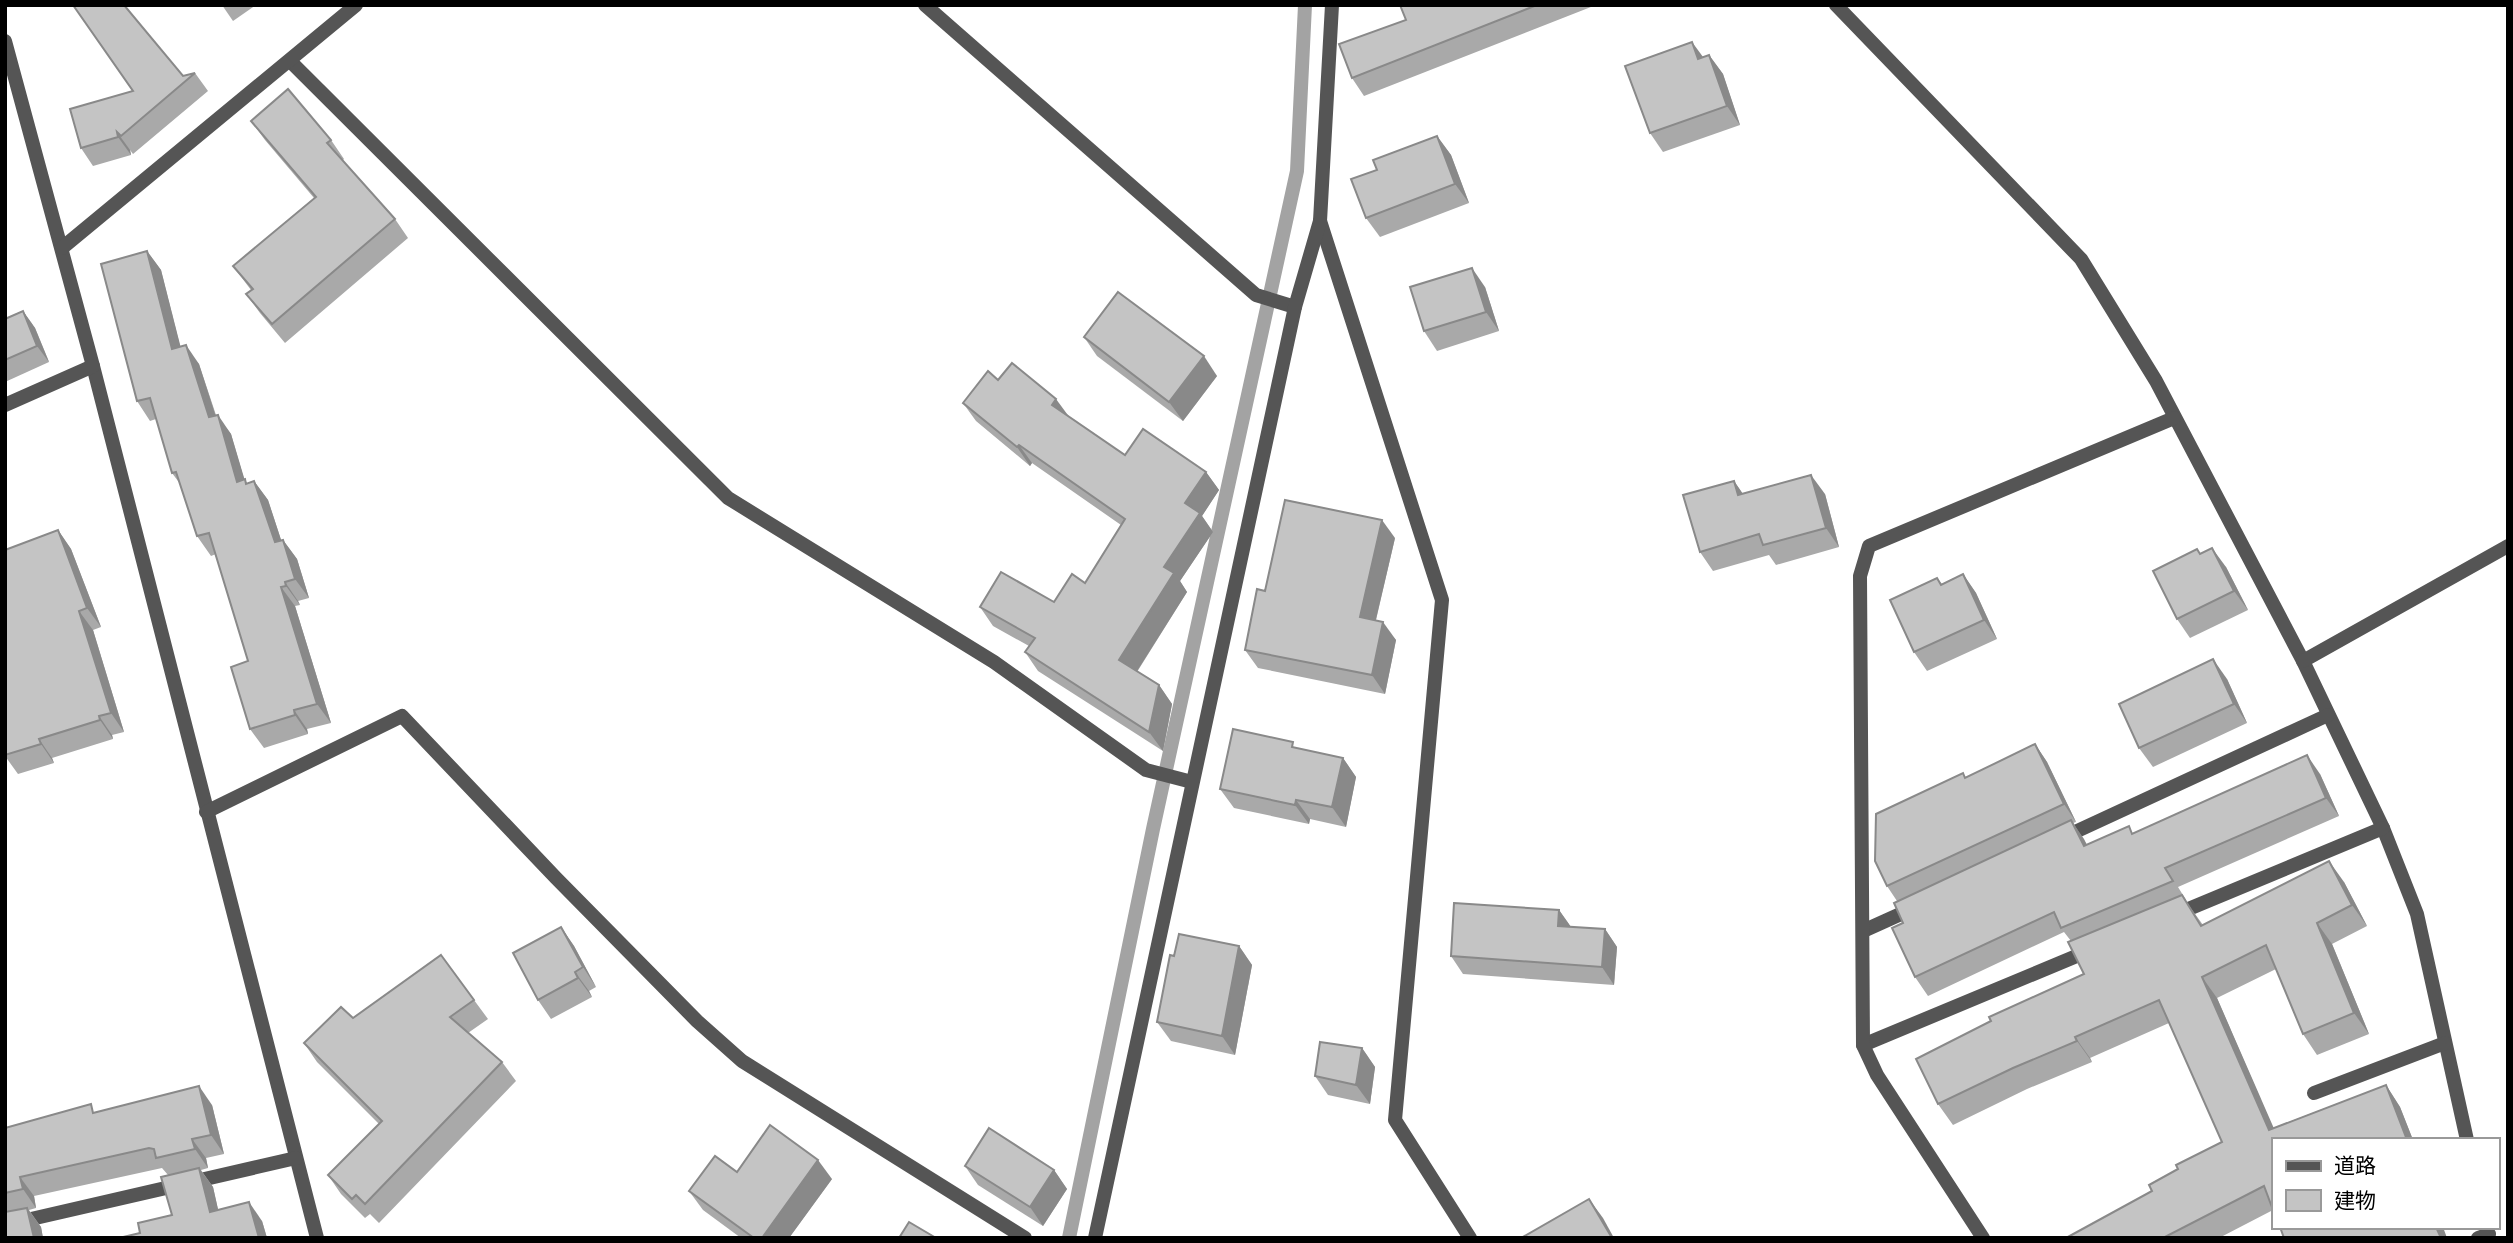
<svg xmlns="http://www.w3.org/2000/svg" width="2513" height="1243" font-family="Montserrat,'Noto Sans JP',sans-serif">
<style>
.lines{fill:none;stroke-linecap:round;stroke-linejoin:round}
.stream{stroke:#a3a3a3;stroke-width:14}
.minor{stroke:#555;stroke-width:14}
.wall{fill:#a9a9a9}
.shaded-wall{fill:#898989}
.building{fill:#c4c4c4;stroke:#898989;stroke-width:2}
</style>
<rect width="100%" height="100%" fill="#fff"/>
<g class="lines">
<!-- stream -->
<polyline class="stream" points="1069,1238 1153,829 1297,171 1305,5"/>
<!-- minor -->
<g class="minor">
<polyline points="925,5 1256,295 1295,307"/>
<polyline points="1836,5 2081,259 2156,381 2303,661 2383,828 2417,914 2467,1140"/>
<polyline points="5,41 93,366 317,1238"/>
<polyline points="290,61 728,498 994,662 1146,770 1192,782"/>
<polyline points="1320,221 1442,600 1395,1120 1470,1238"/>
<polyline points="62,248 356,5"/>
<polyline points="5,405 93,366"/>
<polyline points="2303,661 2508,546"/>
<polyline points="206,812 402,716 556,878 697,1021 742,1061 1025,1238"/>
<polyline points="2062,838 2328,715"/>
<polyline points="2174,915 2383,828"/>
<polyline points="1863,931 1914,908"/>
<polyline points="1863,1045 2091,950"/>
<polyline points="2314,1093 2445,1043"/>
<polyline points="5,1225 296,1158"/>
<polyline points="1095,1238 1295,307 1320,221 1332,5"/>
<polyline points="1983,1238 1877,1075 1863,1045 1860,576 1869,546 2174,418"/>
<polyline points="2478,1238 2489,1234"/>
</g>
</g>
<!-- wall -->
<g class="wall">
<polygon points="222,5 256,5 233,21"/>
<polygon points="1400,5 1596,5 1364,96 1352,78 1406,20"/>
<polygon points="1709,55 1723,74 1740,125 1663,152 1650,133"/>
<polygon points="195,73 208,91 133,154 130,150 131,155 93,166 81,148 183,76"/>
<polygon points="251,121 331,140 344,159 342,161 395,219 408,238 285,343 260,313 246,294 251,290 233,266 314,198 265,140"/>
<polygon points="1437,136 1451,155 1469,203 1380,237 1366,218 1377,170"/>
<polygon points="147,251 161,270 180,346 199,364 216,415 231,434 244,479 248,484 254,481 268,500 281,540 283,540 297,559 309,598 298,601 300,605 295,606 331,723 307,729 308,734 264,748 250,729 248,661 216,554 211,556 197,536 181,485 172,473 156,419 150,421 137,401"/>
<polygon points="1485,287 1499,331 1437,351 1424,331"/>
<polygon points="23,311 35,328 49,362 5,382 5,319"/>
<polygon points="1084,337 1217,376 1183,421 1097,356"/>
<polygon points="998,380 1068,416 1125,455 1206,472 1219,490 1202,516 1213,532 1180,581 1187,592 1137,672 1159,685 1172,704 1163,751 1038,671 1025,652 1029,646 993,626 980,607 1054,602 1085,583 1121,525 1032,463 1030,466 976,421 963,403"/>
<polygon points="1734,481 1743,494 1825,494 1839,547 1776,565 1769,555 1713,571 1700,552"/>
<polygon points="58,530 71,549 101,627 93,630 124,732 112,735 113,739 52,758 54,763 18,774 5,756 5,550"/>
<polygon points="1395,538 1376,620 1396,640 1385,694 1258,668 1245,650"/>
<polygon points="2201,554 2226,567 2248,610 2190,638 2177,619"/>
<polygon points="1963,574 1976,593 1997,639 1927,671 1914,652 1937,578 1942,584"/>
<polygon points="2227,679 2247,723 2153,767 2139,748"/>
<polygon points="2035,744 2047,762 2076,822 2073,823 2087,845 2134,834 2320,774 2339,816 2178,887 2186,900 2185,900 2203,925 2344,882 2367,926 2332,944 2369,1034 2317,1055 2303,1034 2276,969 2217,998 2273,1128 2386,1085 2400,1107 2413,1140 2273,1140 2273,1210 2219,1238 2066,1238 2152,1191 2178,1169 2222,1142 2169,1023 2090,1058 2092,1062 2027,1089 1953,1125 1938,1104 2084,974 2071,941 2064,932 1928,996 1915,977 1897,901 1887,886 1963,773 1966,778"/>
<polygon points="1298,748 1343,758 1356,777 1346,827 1310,819 1309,824 1234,808 1220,789"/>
<polygon points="1559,910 1571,927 1605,929 1617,947 1614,985 1463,974 1451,956"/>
<polygon points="561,927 574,946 596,987 589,991 592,997 551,1019 538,1000"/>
<polygon points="1239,946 1252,965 1235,1055 1171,1041 1157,1022 1174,956"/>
<polygon points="474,1000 488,1019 468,1033 502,1062 516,1081 379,1223 370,1214 365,1218 341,1194 328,1175 379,1124 317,1062 304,1043 353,1018"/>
<polygon points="1362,1048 1375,1067 1370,1104 1328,1095 1315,1076"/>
<polygon points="212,1105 224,1154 206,1158 208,1168 201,1170 213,1187 218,1210 262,1221 267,1238 119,1238 140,1233 172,1215 168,1175 162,1168 34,1196 36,1208 29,1210 41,1227 43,1238 5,1238 5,1128 97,1112"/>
<polygon points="965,1166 1054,1170 1067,1189 1043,1226 978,1185"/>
<polygon points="737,1172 832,1179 789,1238 741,1238 703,1210 689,1191"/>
</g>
<!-- shaded-wall -->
<g class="shaded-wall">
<polygon points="1692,42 1706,61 1698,59"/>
<polygon points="1709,55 1723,74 1740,125 1727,106"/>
<polygon points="117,132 130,150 131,155 118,137"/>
<polygon points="1437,136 1451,155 1469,203 1455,184"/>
<polygon points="147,251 161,270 186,368 172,349"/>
<polygon points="1472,268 1485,287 1499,331 1486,312"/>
<polygon points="23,311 35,328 49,362 37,346"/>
<polygon points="186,345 199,364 222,436 209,417"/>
<polygon points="1204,356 1217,376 1183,421 1169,402"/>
<polygon points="1056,399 1070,418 1052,405"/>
<polygon points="218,415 231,434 251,501 237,482"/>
<polygon points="1019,445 1032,463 1030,466 1017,447"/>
<polygon points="1206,472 1219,490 1202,516 1213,532 1180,581 1187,592 1132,679 1119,660 1185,503"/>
<polygon points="1811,475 1825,494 1839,547 1826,528"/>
<polygon points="254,481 268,500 288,561 275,542"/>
<polygon points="1734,481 1747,500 1738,495"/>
<polygon points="1382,520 1395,538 1372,636 1360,617"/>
<polygon points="58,530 71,549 101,627 87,608"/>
<polygon points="283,540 297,559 309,598 295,579"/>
<polygon points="2212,548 2226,567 2248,610 2234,591"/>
<polygon points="1963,574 1976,593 1997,639 1984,620"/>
<polygon points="285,582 298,601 300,605 286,586"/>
<polygon points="281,587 295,606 331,723 317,704"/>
<polygon points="79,611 93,630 124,732 111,713"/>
<polygon points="1383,622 1396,640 1385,694 1372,675"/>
<polygon points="2213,659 2227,679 2247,723 2234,704"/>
<polygon points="1159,685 1172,704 1163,751 1149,732"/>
<polygon points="294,710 307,729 308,734 295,715"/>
<polygon points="99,716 112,735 113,739 100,720"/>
<polygon points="39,739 52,758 54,763 41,744"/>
<polygon points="2035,744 2047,762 2076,822 2064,804"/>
<polygon points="2307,755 2320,774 2339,816 2326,798"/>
<polygon points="1343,758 1356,777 1346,827 1332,807"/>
<polygon points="1296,800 1310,819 1309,824 1295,805"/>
<polygon points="2071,820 2084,839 2097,865 2084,846"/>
<polygon points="2329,861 2344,882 2367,926 2352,905"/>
<polygon points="1559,910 1571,927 1558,926"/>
<polygon points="2317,923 2332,944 2369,1034 2354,1013"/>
<polygon points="561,927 574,946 596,987 583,967"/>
<polygon points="1605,929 1617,947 1614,985 1602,967"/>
<polygon points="1239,946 1252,965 1235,1055 1222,1036"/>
<polygon points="575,972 589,991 592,997 578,978"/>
<polygon points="2202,977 2217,998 2279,1140 2269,1130"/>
<polygon points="2075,1037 2090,1058 2092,1062 2077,1041"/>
<polygon points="1362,1048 1375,1067 1370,1104 1356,1085"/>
<polygon points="2386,1085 2400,1107 2413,1140 2407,1140"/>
<polygon points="199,1086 212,1105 224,1154 211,1135"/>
<polygon points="192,1139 206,1158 208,1168 195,1149"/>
<polygon points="818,1160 832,1179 789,1238 762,1238"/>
<polygon points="199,1168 213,1187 223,1231 210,1212"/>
<polygon points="1054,1170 1067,1189 1043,1226 1030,1207"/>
<polygon points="20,1177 34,1196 36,1208 23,1189"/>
<polygon points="1589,1199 1603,1218 1614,1238 1612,1238"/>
<polygon points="249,1202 262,1221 267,1238 259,1238"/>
<polygon points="27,1208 41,1227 43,1238 34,1238"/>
<polygon points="2436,1227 2443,1227 2447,1238 2441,1238"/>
</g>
<!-- building -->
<g class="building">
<polygon points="73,5 124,5 183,76 195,73 121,136 117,132 118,137 81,148 70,109 133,91"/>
<polygon points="1400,5 1537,5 1352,78 1339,44 1406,20"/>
<polygon points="1692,42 1698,59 1709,55 1727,106 1650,133 1625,66"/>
<polygon points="288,89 331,140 327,143 395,219 272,324 246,294 253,289 233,266 316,197 251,121"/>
<polygon points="1437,136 1455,184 1366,218 1351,179 1377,170 1373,160"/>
<polygon points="147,251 172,349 186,345 209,417 218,415 237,482 245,479 246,484 254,481 275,542 283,540 295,579 285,582 286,586 281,587 317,704 294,710 295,715 250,729 231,667 248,661 209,533 197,536 176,472 172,473 150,398 137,401 101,264"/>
<polygon points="1472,268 1486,312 1424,331 1410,287"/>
<polygon points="1118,292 1204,356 1169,402 1084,337"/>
<polygon points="23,311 37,346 5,360 5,319"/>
<polygon points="1012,363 1056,399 1052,405 1125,455 1143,429 1206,472 1185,503 1200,513 1164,567 1174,573 1119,660 1159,685 1149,732 1025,652 1035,638 980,607 1001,572 1054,602 1072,574 1085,583 1125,519 1019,445 1017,447 963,403 988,371 998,380"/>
<polygon points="1811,475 1826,528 1763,545 1759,534 1700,552 1683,495 1734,481 1738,495"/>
<polygon points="1285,500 1382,520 1360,617 1383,622 1372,675 1245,650 1257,589 1265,591"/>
<polygon points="58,530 87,608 79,611 111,713 99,716 100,720 39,739 41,744 5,755 5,550"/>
<polygon points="2212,548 2234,591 2177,619 2153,571 2197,549 2200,554"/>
<polygon points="1963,574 1984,620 1914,652 1890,600 1937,578 1941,585"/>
<polygon points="2213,659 2234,704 2139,748 2119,704"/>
<polygon points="1233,729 1293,742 1292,747 1343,758 1332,807 1296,800 1295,805 1220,789"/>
<polygon points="2035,744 2064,804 1887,886 1875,861 1876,814 1963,773 1965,778"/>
<polygon points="2307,755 2326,798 2165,868 2173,881 2061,928 2054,912 1915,977 1892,928 1903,923 1894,903 2071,820 2084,846 2129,826 2132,834"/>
<polygon points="2329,861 2352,905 2317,923 2354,1013 2303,1034 2266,945 2202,977 2269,1130 2386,1085 2407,1140 2273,1140 2273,1210 2264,1186 2163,1238 2066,1238 2152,1191 2149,1185 2178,1169 2176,1165 2222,1142 2159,1000 2075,1037 2077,1041 2013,1068 1938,1104 1916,1059 1991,1021 1989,1017 2084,974 2068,942 2182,895 2201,926"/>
<polygon points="1454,903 1559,910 1558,926 1605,929 1602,967 1451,956"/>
<polygon points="561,927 583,967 575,972 578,978 538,1000 513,953"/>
<polygon points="1179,934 1239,946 1222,1036 1157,1022 1170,955 1174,956"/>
<polygon points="441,955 474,1000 450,1017 502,1062 365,1204 356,1195 352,1199 328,1175 382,1121 304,1043 341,1007 353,1018"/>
<polygon points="1320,1042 1362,1048 1356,1085 1315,1076"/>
<polygon points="199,1086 211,1135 192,1139 195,1149 156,1158 154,1149 149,1148 20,1177 23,1189 5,1193 5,1128 91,1104 93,1113"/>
<polygon points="770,1125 818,1160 762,1238 754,1238 689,1191 715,1156 737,1172"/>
<polygon points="989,1128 1054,1170 1030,1207 965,1166"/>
<polygon points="199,1168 210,1212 249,1202 259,1238 119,1238 140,1233 138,1223 172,1215 161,1177"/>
<polygon points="1589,1199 1612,1238 1521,1238"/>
<polygon points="27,1208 34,1238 5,1238 5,1212"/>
<polygon points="909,1222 936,1238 899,1238"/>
<polygon points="2280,1227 2436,1227 2441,1238 2284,1238"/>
</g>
<!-- border -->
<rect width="2513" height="1243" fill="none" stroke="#000000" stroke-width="14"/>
<!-- legend -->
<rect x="2272" y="1138" width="228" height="91" fill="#ffffff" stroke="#999999" stroke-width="2"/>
<rect x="2286" y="1161" width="35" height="10" fill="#555555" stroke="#999999" stroke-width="2"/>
<text x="2334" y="1173" font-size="21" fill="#000000">道路</text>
<rect x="2286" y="1190" width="35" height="21" fill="#c4c4c4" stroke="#999999" stroke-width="2"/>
<text x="2334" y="1208" font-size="21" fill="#000000">建物</text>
</svg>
